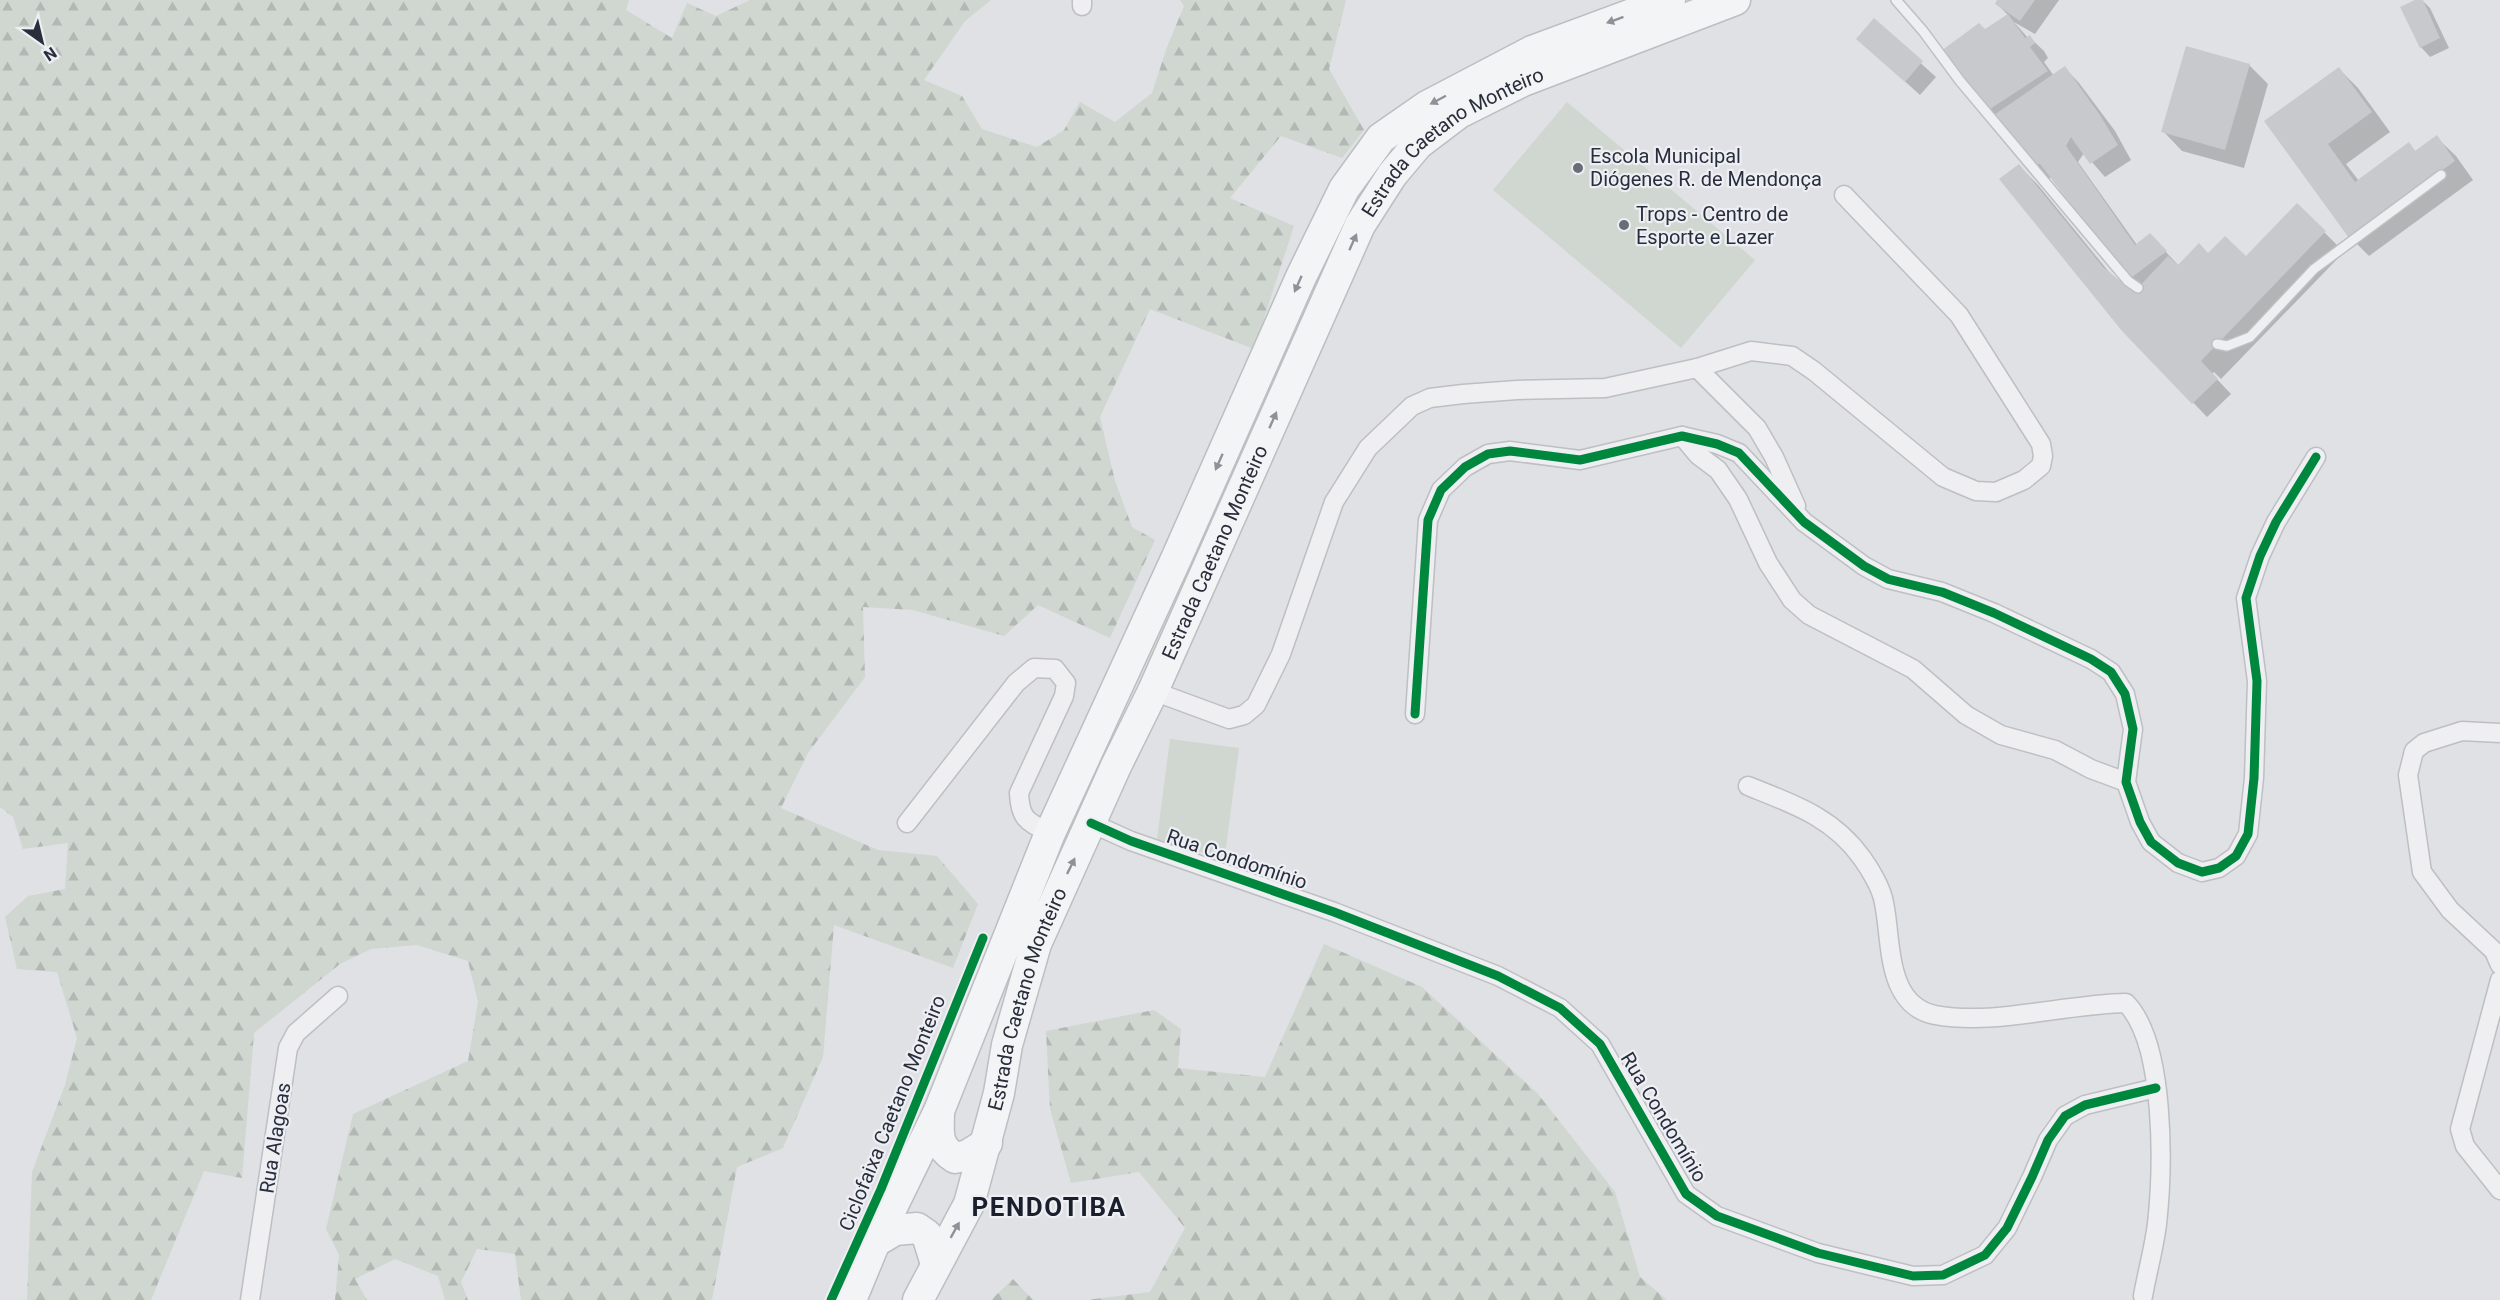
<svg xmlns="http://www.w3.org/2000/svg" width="2500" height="1300" font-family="Roboto,sans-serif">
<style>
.forest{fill:url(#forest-firs)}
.green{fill:#cfd7d0}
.shadow{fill:#0003}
.building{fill:#c7c9cc}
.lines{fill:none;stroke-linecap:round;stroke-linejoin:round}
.service-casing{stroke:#bdbfc2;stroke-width:12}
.minor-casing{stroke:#bdbfc2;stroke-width:21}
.primary-casing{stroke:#bcbec2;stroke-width:33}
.service{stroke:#efeff1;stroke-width:9}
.minor{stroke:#efeff1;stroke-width:18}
.primary{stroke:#f3f4f5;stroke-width:30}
.cycleway-casing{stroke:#edeff4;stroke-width:13}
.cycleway{stroke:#00873e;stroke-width:9}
.oneway{fill:#8e9198}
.poi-dot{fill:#686d76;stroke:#edeff4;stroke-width:2}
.labels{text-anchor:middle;stroke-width:4.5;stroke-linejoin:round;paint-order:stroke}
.street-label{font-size:20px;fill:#282e3b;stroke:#edeff4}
.poi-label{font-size:20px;fill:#282e3b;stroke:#edeff4;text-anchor:start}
.district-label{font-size:26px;font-weight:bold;letter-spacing:1.5px;fill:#1a1f2c;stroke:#edeff4}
</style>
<defs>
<pattern id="forest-firs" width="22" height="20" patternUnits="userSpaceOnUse" patternTransform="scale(1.5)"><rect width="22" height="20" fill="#cfd7d0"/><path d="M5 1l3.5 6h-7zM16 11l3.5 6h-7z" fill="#b2b9b4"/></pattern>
</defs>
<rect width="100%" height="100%" fill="#dfe1e4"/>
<!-- forest -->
<g class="forest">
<polygon points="0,0 629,0 626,10 672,38 687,3 716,16 750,0 991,0 965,21 924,80 962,96 982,129 1037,147 1064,130 1080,102 1115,122 1152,93 1167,47 1184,6 1180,0 1346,0 1329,69 1364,130 1342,158 1281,136 1230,198 1294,226 1254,349 1150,309 1100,417 1115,481 1132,527 1155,540 1110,638 1038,605 1004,636 913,610 863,607 865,677 808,753 781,808 878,850 937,856 978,904 953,968 834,925 823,1057 783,1148 737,1167 712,1300 521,1300 515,1254 477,1249 461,1282 468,1300 445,1300 438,1276 395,1259 355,1279 367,1300 335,1300 339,1255 326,1229 353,1114 468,1061 478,1002 468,961 417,945 371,949 340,964 254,1033 242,1178 204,1171 151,1300 27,1300 32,1172 65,1085 77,1038 57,972 17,969 5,917 28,896 65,889 68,843 23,849 13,817 0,807"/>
<polygon points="1324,944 1422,987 1538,1094 1615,1192 1640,1277 1667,1300 1086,1300 1150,1292 1185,1228 1139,1172 1071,1183 1050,1109 1046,1031 1154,1010 1181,1029 1178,1068 1265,1077"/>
<polygon points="1013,1279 1033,1300 991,1300"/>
</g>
<!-- green -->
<g class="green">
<polygon points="1567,102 1755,260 1681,348 1493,190"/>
<polygon points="1170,739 1239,748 1225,855 1156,847"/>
</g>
<!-- shadow -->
<g class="shadow">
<polygon points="1999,0 2059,0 2035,34 2014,22 2028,38 2029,37 2044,51 2048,58 2044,62 2054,76 2065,68 2079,83 2115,131 2131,160 2105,177 2084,153 2078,162 2137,245 2164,250 2179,266 2208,255 2246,258 2297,205 2344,252 2221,379 2214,372 2212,374 2231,394 2207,417 2124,330 2019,166 2038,185 2113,277 2134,294 2139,289 2053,178 2048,178 2033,163 1988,110 1985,31 2008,15 1997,4"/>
<polygon points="2418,0 2422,0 2430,8 2449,48 2430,57 2421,47"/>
<polygon points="1874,21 1936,77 1920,95 1858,39"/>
<polygon points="2249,65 2268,84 2244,168 2182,151 2163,131"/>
<polygon points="2339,69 2358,88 2390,132 2346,164 2359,181 2409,144 2416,152 2436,137 2456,156 2473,180 2369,256 2350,237 2267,122"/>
</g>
<!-- building -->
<g class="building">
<polygon points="1997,0 2035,0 2020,21 1995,4"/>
<polygon points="2415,0 2423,0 2440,38 2420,48 2400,7"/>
<polygon points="2008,14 2025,38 2030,35 2035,43 2030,47 2048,71 1987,111 1941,51 1979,23 1985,29"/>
<polygon points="1874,18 1923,61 1905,82 1856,39"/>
<polygon points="2186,46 2250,64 2225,150 2161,132"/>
<polygon points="2065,66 2100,115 2118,145 2090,164 2071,137 2066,146 2135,245 2150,233 2167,251 2128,280 2040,164 2032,164 1994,115"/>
<polygon points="2339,67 2372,112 2328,144 2355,182 2409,142 2415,151 2437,135 2455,161 2349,238 2264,121"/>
<polygon points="2019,164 2103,267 2134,292 2168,256 2178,265 2199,243 2208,253 2225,236 2246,256 2297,203 2326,231 2201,361 2218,379 2192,404 2122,331 1999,179"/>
</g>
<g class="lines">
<!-- service casing -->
<g class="service-casing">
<g id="service">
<polyline points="1896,0 1923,31 1960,81 2128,281 2138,288"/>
<polyline points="2217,344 2227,346 2250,337 2314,269 2441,175"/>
</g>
</g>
<!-- minor casing -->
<g class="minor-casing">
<g id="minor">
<polyline points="1082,6 1082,0"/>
<polyline points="1697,368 1757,428 1774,457 1796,506"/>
<polyline points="1682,436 1698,455 1718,470 1738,499 1768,563 1792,600 1809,615 1913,669 1966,715 2001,735 2055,750 2091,769 2126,782"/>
<polyline points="1153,691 1229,719 1244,715 1256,705 1281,654 1334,502 1368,448 1412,406 1430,398 1463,394 1517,390 1605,388 1697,368 1751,351 1792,356 1814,371 1943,477 1976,491 1996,492 2024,480 2041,466 2043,456 2041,444 1959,315 1844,195"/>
<polyline points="1415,714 1428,520 1441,490 1465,467 1488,454 1510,451 1580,460 1682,436 1717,444 1739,453 1804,522 1864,566 1888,579 1942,592 1994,613 2091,659 2111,672 2125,694 2133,729 2126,782 2140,822 2151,842 2178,863 2202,872 2219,868 2236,856 2248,834 2254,778 2257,681 2246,598 2260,556 2276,522 2316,457"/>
<polyline points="2500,733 2462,731 2424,743 2414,751 2408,775 2422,872 2450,910 2494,951 2500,965"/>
<path d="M1748 786C1793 804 1833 817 1862 858 1870 869 1882 889 1884 903 1892 940 1885 1005 1935 1015 1996 1026 2064 1004 2126 1003 2166 1044 2163 1169 2157 1224 2154 1248 2147 1273 2143 1296"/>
<path d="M907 823 1016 683 1034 668 1055 669 1066 683 1064 696 1019 793C1020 820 1028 822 1050 833"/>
<polyline points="1091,823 1131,841 1334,912 1498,976 1560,1008 1600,1044 1686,1194 1717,1216 1818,1253 1913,1276 1943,1275 1985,1255 2007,1228 2032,1177 2048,1140 2065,1116 2085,1105 2156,1088"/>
<polyline points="2500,980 2460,1129 2465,1146 2500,1190"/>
<polyline points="250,1300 288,1048 296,1033 338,996"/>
</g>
</g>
<!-- primary casing -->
<g class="primary-casing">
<g id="primary">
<path d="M939 1111C939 1132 935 1145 955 1158L968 1155 987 1143"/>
<polyline points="875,1242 895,1230 917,1228 927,1235 936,1264"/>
<polyline points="851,1300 875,1242 939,1111 1050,833 1176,559 1301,277 1344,189 1381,138 1427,106 1532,51 1670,0"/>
<path id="s1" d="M918 1300 969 1204 999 1093 1007 1045 1036 944 1116 766 1153 691 1360 225 1392 175 1418 144 1459 113 1523 81 1735 0"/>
</g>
</g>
<!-- service -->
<use href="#service" class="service"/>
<!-- minor -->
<use href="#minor" class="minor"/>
<!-- primary -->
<use href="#primary" class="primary"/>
<!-- cycleway casing -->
<g class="cycleway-casing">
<g id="cycleway">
<polyline points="1415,714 1428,520 1441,490 1465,467 1488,454 1510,451 1580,460 1682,436 1717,444 1739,453 1804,522 1864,566 1888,579 1942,592 1994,613 2091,659 2111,672 2125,694 2133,729 2126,782 2140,822 2151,842 2178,863 2202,872 2219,868 2236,856 2248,834 2254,778 2257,681 2246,598 2260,556 2276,522 2316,457"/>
<polyline points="1091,823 1131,841 1334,912 1498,976 1560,1008 1600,1044 1686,1194 1717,1216 1818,1253 1913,1276 1943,1275 1985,1255 2007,1228 2032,1177 2048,1140 2065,1116 2085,1105 2156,1088"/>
<polyline points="831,1300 881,1189 983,938"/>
</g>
</g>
<!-- cycleway -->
<use href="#cycleway" class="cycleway"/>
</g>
<!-- one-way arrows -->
<defs><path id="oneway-solid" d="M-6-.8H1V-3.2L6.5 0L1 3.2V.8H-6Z" transform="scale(1.5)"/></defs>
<g class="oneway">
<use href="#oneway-solid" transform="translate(1615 20) rotate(160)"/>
<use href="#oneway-solid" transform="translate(1438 100) rotate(152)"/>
<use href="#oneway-solid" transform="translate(1353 242) rotate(-66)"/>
<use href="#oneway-solid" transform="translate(1298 284) rotate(114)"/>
<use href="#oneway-solid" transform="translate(1273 420) rotate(-66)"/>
<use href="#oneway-solid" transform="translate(1219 462) rotate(114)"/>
<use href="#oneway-solid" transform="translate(1071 866) rotate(-64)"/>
<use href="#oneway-solid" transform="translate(955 1230) rotate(-61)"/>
</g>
<!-- markers -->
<g class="poi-dot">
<circle cx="1578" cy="168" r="6"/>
<circle cx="1624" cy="225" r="6"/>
</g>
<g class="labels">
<!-- street labels -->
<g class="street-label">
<text dy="7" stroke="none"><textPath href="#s1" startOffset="1294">Estrada Caetano Monteiro</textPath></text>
<text dy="7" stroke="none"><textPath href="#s1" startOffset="808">Estrada Caetano Monteiro</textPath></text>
<text transform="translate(1237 859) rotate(19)" y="7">Rua Condomínio</text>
<text dy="7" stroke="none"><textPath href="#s1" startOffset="322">Estrada Caetano Monteiro</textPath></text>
<text transform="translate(892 1113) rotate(-68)" y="7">Ciclofaixa Caetano Monteiro</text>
<text transform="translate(1664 1117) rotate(59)" y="7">Rua Condomínio</text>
<text transform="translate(275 1138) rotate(-81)" y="7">Rua Alagoas</text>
</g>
<!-- poi labels -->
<g class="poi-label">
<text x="1590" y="163">Escola Municipal<tspan x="1590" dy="23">Diógenes R. de Mendonça</tspan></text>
<text x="1636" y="221">Trops - Centro de<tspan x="1636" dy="23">Esporte e Lazer</tspan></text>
</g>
<!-- district labels -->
<g class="district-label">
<text x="1049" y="1216">PENDOTIBA</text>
</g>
</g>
<!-- north arrow -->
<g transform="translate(42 42) rotate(146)" stroke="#edeff4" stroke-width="4.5" paint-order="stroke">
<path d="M0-4.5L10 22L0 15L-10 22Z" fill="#282e3b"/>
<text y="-9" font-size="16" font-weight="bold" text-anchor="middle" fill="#282e3b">N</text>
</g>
</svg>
